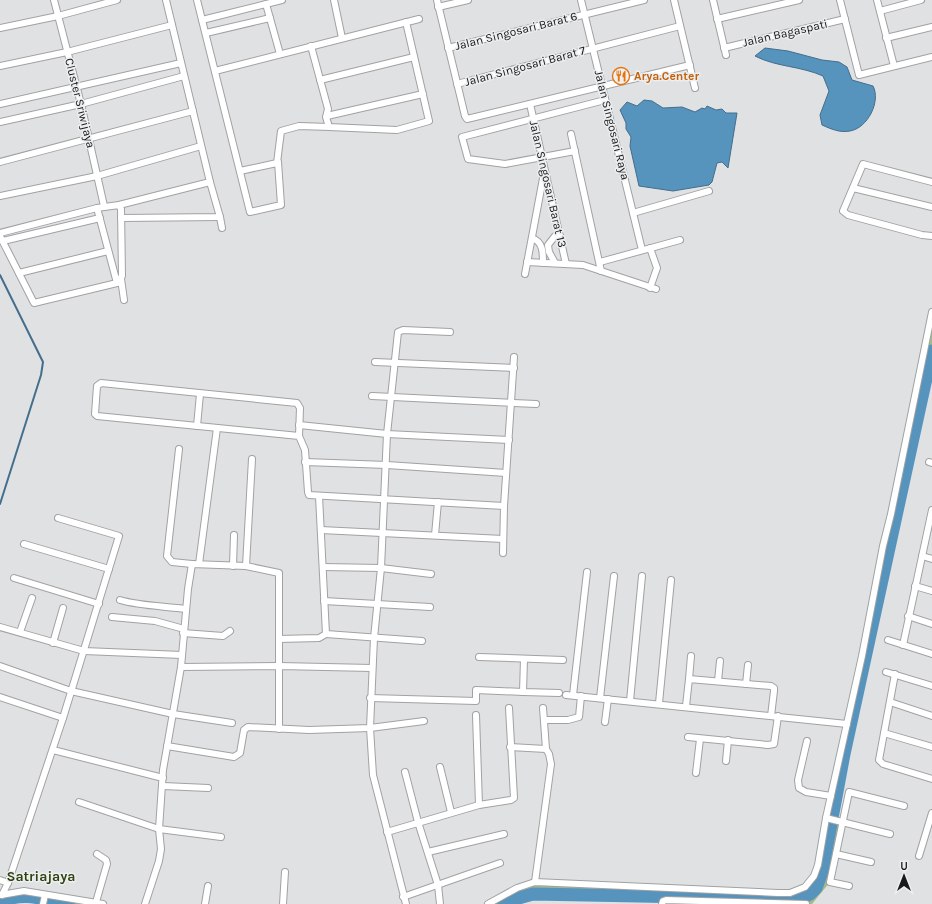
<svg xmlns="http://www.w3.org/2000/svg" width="932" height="904" font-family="Karla,sans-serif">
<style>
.green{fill:#a1bc87}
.water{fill:#5693bd;stroke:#436e8c}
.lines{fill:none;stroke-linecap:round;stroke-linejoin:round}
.stream{stroke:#436e8c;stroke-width:2}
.river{stroke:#5693bd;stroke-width:13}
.street-casing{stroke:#a0a2a3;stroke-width:8}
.street{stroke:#fff;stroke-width:6}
.labels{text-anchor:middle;stroke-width:3;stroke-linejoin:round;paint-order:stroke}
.street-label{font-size:12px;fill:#181919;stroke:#eceef0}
.food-label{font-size:12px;font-weight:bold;fill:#c56008;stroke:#eceef0;text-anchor:start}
.quarter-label{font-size:14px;font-weight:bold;fill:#2f430f;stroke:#eceef0}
</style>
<rect width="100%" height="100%" fill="#dfe1e3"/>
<!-- green -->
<g class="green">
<polygon points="932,315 932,349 837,786 833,819 841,822 830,882 812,904 663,901 663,897 533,894 508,901 503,904 488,904 526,884 797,891 814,876"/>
<path d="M16 891 103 904C92 904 80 904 69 904 46 902 21 889 0 903V896Z"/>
</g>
<!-- water -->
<g class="water">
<path d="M765 48 788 51 822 60 839 62 847 67 852 80 873 86C881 101 868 128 850 131 840 133 831 129 822 125L820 115 829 91 823 76C801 66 776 67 755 56Z"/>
<polygon points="644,100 652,101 663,108 682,107 695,112 702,108 705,109 707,106 716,110 722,109 726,113 737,113 728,168 722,162 717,163 712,182 709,185 673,191 639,186 630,146 631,137 626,129 626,123 620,110 627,102 637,106"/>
</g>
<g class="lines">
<!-- stream -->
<polyline class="stream" points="0,275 43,362 41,375 0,504"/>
<!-- river -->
<g class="river">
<path d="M0 903C20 890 47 900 69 904"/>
<polyline points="503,904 508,901 533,894 798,899 810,894 816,888 822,872 844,754 932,351"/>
</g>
<!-- street casing -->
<g class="street-casing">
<g id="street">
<polyline points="54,0 81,104 104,206"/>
<polyline points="166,0 210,182"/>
<polyline points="197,0 250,212 281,205 278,162"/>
<polyline points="334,0 342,38"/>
<polyline points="437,0 465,116 467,119 690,65"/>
<polyline points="581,0 642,250"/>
<polyline points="674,0 695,88"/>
<polyline points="713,0 726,55"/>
<polyline points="840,0 859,75 932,57"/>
<polyline points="877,0 894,66"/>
<polyline points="266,4 280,54"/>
<polyline points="438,7 468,0"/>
<polyline points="880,11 921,0"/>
<polyline points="717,19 799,0"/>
<polyline points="202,20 282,0"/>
<polyline points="0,28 58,16 117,0"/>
<polyline points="206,33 270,18"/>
<polyline points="886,38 932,27"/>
<polyline points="311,46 328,109 326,117 329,127 397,130 429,121 406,22"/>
<polyline points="448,48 644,0"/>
<polyline points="724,48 845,19"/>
<polyline points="0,66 67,52 172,25"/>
<polyline points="215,71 419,19"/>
<polyline points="320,80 414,57"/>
<polyline points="457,84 680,26"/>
<polyline points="0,104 181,63"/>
<polyline points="530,104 566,264"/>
<polyline points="327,116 423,94"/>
<polyline points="0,122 81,104 184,76"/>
<polyline points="571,134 601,271"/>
<polyline points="575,151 505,164 468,159 462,137 605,100"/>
<polyline points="0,162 193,111"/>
<polyline points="240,171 277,163 281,131 299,126 330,127"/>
<polyline points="932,182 863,164 843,211 848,215 922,235 932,236"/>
<polyline points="853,188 932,207"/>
<polyline points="0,196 97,176 201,146"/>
<polyline points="119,205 210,182 220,217 121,218"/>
<polyline points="97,208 117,283"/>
<polyline points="633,213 709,191"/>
<polyline points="220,217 222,228"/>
<polyline points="0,233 97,208 119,205 121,209 122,276 117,283 34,303 0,236"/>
<path d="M532 238C543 242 543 252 543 263"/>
<polyline points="3,241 100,218"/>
<polyline points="527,262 583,265 656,289"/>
<polyline points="600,262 680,240"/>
<polyline points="555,263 549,252 548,245 555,236 560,236"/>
<polyline points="19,273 108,251"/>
<polyline points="525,274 544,173"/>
<polyline points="121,279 124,300"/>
<polyline points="650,288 657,268 650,248"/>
<polyline points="375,362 514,368"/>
<polyline points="372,396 536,404"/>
<polyline points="299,425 387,434 509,440"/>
<polyline points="197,426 200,394"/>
<polyline points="299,436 97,416 95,414 97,386 101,383 297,403 300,408 299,436 305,450 308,492 309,495 504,506"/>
<polyline points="179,449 167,556 172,562 192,564"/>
<polyline points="305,462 387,465 506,473"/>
<polyline points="929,462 932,463"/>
<polyline points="319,496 326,634"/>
<polyline points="321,530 503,539"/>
<polyline points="435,535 438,502"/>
<polyline points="24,544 109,569"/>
<polyline points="503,553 504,506 514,357"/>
<polyline points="922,556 932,559"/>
<polyline points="199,564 217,428"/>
<polyline points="233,566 234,535"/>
<polyline points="246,566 252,459"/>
<polyline points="323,567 381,568 431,574"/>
<polyline points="14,578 99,604"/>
<polyline points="915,586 932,591"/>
<path d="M120 600C140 606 164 606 186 609"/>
<polyline points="324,601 430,607"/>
<polyline points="908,616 932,624"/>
<polyline points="112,617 155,621 184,629"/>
<polyline points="0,627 84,651 182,655"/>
<polyline points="20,632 32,598"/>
<polyline points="183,633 223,636 230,631"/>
<polyline points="326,634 422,641"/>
<polyline points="279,639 319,638 326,634"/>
<polyline points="888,640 932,654"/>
<polyline points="53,643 63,608"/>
<polyline points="903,645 932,510"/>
<polyline points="479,657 563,660"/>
<polyline points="524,659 523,692 559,693"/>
<polyline points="0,666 71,691 173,714 232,723"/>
<polyline points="181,667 279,666 372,668"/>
<polyline points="886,672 932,686"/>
<polyline points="895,674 879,760 883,764 932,779"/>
<polyline points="689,679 691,656"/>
<polyline points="718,681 720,661"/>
<polyline points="746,684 748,665"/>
<polyline points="566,695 847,724"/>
<polyline points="573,695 587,572"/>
<polyline points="0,697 63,718"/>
<polyline points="370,698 476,701 476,690 523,692"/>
<polyline points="600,698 614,576"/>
<polyline points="630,701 642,576"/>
<polyline points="890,702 932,716"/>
<polyline points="659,703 671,580"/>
<polyline points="686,706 689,679 771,686 774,688 774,691 771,716"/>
<polyline points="544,720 568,720 579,717 581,696"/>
<polyline points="605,722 608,699"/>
<polyline points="884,733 932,747"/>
<polyline points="688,737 768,745 774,744 778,716"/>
<polyline points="807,741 798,780 799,788 806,792 831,796"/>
<polyline points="167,746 234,757 240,753 244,730 248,727 309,730 370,728 424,721"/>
<polyline points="510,747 546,749"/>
<polyline points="53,750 163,778"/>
<polyline points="726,761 728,740"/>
<polyline points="440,767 451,812"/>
<polyline points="405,772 418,822 438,885 440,904"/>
<polyline points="696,773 700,739"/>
<polyline points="163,786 208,788"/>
<polyline points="79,802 159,829 221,837"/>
<polyline points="479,805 511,800 514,798 509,708"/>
<polyline points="826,818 890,834"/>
<polyline points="387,832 479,805 476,715"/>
<polyline points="428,852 504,834"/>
<polyline points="836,854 871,862"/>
<polyline points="919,856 932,813"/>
<polyline points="0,880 8,883"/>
<polyline points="535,882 551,764 549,754 546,749 543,708"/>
<polyline points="849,886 830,882 849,792 904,806"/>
<polyline points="1,895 24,891 103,904"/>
<polyline points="2,895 8,883 63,718 119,536 58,518"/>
<polyline points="403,897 500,863"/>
<polyline points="96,902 107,864 106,860 97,854"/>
<polyline points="43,904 45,895"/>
<polyline points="145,904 159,861 161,849 159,829 163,770 181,667 188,589 192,564 246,566 279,573 279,729"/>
<polyline points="205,904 208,886"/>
<polyline points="283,904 285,872"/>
<polyline points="406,904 373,775 370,728 374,638 381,568 387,434 398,332 403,330 450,332"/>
<polyline points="488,904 517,888 535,882 778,893 790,893 805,887 814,876 818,865 826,818 862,656 883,546 891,514 932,312"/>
<polyline points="662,904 663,901 666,900 806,904"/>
</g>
</g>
<!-- street -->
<use href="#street" class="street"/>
</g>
<!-- icons -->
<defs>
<g id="restaurant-ring" transform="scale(0.9)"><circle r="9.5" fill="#eceef0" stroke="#e8710a" stroke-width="1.5"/><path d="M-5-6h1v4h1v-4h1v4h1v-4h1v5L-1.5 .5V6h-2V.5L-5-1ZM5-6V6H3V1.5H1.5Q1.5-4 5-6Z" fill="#e8710a"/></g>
</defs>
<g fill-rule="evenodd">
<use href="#restaurant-ring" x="621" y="76"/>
</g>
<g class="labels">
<!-- street labels -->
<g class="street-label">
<text transform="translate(516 31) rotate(-14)" y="4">Jalan Singosari Barat 6</text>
<text transform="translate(785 33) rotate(-13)" y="4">Jalan Bagaspati</text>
<text transform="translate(525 66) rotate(-15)" y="4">Jalan Singosari Barat 7</text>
<text transform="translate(80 103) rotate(76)" y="4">Cluster Sriwijaya</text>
<text transform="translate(612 125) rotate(76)" y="4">Jalan Singosari Raya</text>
<text transform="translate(548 184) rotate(77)" y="4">Jalan Singosari Barat 13</text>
</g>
<!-- food labels -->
<g class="food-label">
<text x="634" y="80">Arya.Center</text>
</g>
<!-- quarter labels -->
<g class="quarter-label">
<text x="41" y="881">Satriajaya</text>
</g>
</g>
<!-- north arrow -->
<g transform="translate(904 876)" stroke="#eceef0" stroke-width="3" paint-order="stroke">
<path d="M0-3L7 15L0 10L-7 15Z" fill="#181919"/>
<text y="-6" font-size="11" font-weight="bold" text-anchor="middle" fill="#181919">U</text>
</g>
</svg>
